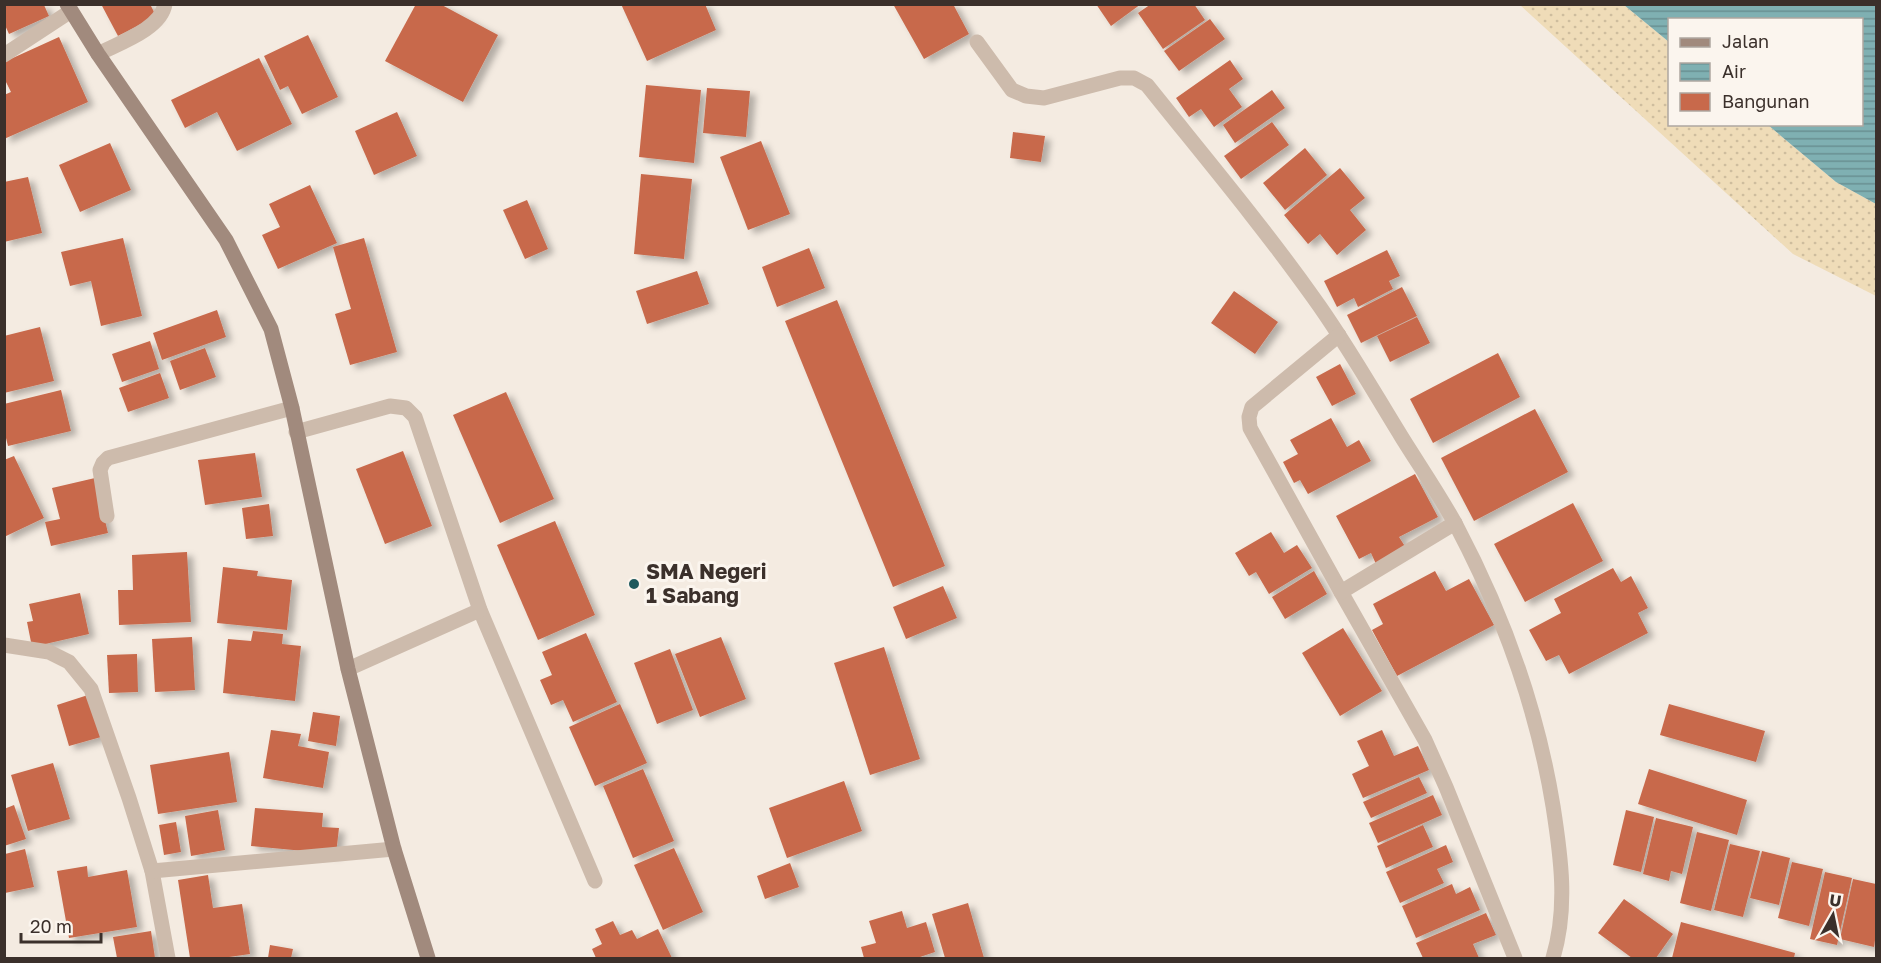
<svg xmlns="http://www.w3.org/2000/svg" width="1881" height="963" font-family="'Golos Text',sans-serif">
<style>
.sand{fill:url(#sand-dots)}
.water{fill:url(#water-rules)}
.building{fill:#c8694b;filter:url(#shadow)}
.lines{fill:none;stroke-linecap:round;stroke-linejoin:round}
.lane{stroke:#cdbbac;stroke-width:15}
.street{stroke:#cdbbac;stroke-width:15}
.secondary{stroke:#a18a7d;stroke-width:15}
.poi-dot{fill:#1f5a5e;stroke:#fbf5ee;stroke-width:2}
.labels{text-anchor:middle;stroke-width:6;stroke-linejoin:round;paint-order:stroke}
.poi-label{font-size:21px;font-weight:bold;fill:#3b302b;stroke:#fbf5ee;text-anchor:start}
</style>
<defs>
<pattern id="sand-dots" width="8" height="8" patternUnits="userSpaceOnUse" patternTransform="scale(1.5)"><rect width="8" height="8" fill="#efdcb8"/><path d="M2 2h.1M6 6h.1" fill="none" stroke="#cebd9e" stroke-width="1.8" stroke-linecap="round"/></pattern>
<pattern id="water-rules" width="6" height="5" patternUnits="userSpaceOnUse" patternTransform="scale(1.5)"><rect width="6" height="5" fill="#7fb0b2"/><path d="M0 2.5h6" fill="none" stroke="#699091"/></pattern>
<filter id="shadow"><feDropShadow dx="6" dy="4" stdDeviation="3" flood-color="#0004"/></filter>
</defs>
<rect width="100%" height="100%" fill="#f4ebe1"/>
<!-- sand -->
<polygon class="sand" points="1520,5 1624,5 1669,42 1670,124 1768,125 1836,182 1876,204 1876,296 1793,254"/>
<!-- water -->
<polygon class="water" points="1624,5 1876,5 1876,204 1836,182 1768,125 1862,124 1862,20 1670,20 1669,42"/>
<!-- building -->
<g class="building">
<polygon points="101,4 150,4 156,16 118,36"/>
<polygon points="416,4 440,4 498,35 463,102 385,61"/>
<polygon points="621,4 705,4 716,30 647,61"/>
<polygon points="893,4 953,4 969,34 924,59"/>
<polygon points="1096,4 1141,4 1111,26"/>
<polygon points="1151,4 1194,4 1205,20 1163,49 1138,13"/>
<polygon points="4,5 44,5 49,16 9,34 4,23"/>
<polygon points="1210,19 1225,39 1179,71 1164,51"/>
<polygon points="308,35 338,97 302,114 288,86 280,90 264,56"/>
<polygon points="59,37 88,102 4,139 4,95 11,92 4,78 4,62"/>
<polygon points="259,58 292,124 237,151 217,112 185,128 171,100"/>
<polygon points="1230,60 1243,79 1229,89 1242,107 1214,127 1201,109 1189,117 1176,98"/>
<polygon points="646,85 701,90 694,163 639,157"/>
<polygon points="707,88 750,91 746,137 703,133"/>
<polygon points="1272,90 1285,108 1235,143 1223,125"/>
<polygon points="397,112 417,156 374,175 355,131"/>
<polygon points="1272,122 1289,145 1241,179 1224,156"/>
<polygon points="1013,132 1045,136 1041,162 1010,158"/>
<polygon points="761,141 790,214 748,230 720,157"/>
<polygon points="110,143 131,190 80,212 59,165"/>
<polygon points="1305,148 1327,175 1285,210 1263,183"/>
<polygon points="1340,168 1365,198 1350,210 1366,230 1337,255 1320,234 1308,244 1284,215"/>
<polygon points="641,174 692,179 684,259 634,254"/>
<polygon points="28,177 42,233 4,242 4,182"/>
<polygon points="310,185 337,243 278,269 262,235 280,227 269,204"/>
<polygon points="527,200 548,249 525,259 503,210"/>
<polygon points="123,238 142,316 101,326 91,281 70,286 61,252"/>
<polygon points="364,238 397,352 350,365 335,314 351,309 333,247"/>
<polygon points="809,248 825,288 777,307 762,267"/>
<polygon points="1387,250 1400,276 1389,281 1393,289 1358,307 1354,298 1337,307 1324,281"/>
<polygon points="697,271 709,304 647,324 636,291"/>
<polygon points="1402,287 1417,316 1361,343 1347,315"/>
<polygon points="1234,291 1278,322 1255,354 1211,323"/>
<polygon points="837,300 945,566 893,587 785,321"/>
<polygon points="217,310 226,337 162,360 153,333"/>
<polygon points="1417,317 1430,343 1390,362 1377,336"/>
<polygon points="40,327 54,381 4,393 4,336"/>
<polygon points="150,341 159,369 122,382 112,354"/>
<polygon points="205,348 216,377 180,390 170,361"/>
<polygon points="1498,353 1520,397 1433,443 1410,399"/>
<polygon points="1340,364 1356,394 1332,406 1316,377"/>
<polygon points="160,373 169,398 128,412 119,388"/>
<polygon points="61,390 71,431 8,446 4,430 4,404"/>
<polygon points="506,392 554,499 500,523 453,415"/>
<polygon points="1535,409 1568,472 1474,521 1441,458"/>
<polygon points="1331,418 1347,447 1359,440 1371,461 1308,494 1300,480 1294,483 1283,462 1298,454 1290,440"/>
<polygon points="403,451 432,526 385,544 356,469"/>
<polygon points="255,453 262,497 205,505 198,460"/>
<polygon points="14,456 44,518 4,537 4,460"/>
<polygon points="1415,474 1438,517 1399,537 1406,548 1376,564 1371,553 1359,559 1336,516"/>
<polygon points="95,478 108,533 51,546 45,522 60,519 52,488"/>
<polygon points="1573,503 1603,561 1525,602 1494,544"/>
<polygon points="269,504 273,536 246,539 242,508"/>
<polygon points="555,521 595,615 538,640 497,545"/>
<polygon points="1271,532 1284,553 1297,545 1312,568 1269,594 1256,572 1249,576 1235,553"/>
<polygon points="187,552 191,622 119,625 118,590 133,590 132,555"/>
<polygon points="223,567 258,571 257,576 292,580 287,630 217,623"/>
<polygon points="1613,568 1621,582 1631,576 1648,608 1638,613 1648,633 1569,674 1559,655 1546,661 1529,630 1561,613 1554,599"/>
<polygon points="1314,571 1327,594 1285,619 1272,597"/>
<polygon points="1435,571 1446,591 1469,579 1494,625 1397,676 1372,630 1383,624 1373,604"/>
<polygon points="943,586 957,618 906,639 893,607"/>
<polygon points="80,593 89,634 32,647 27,622 33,621 29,604"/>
<polygon points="1343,628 1382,691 1340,716 1302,653"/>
<polygon points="253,631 283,634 282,644 301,646 295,701 223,693 228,639 251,641"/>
<polygon points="586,633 617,702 573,722 563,700 551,705 540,680 552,675 542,652"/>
<polygon points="192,637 195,690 155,692 152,639"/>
<polygon points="721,637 746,699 700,717 675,654"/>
<polygon points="884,647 920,759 870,775 834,663"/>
<polygon points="670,649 693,710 657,724 634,663"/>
<polygon points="137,654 138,692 109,693 107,655"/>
<polygon points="88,695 101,737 69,746 57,705"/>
<polygon points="620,704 647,763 595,786 569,727"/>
<polygon points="1669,704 1765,731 1756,762 1660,735"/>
<polygon points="313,712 340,716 336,746 308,741"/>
<polygon points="271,730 301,734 298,746 329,752 323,788 263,778"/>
<polygon points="1382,730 1394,756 1418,746 1429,770 1363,798 1352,774 1369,766 1357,741"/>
<polygon points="229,752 237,802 158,814 150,765"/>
<polygon points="53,763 70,819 28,831 11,775"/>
<polygon points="643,769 674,841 633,858 603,786"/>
<polygon points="1649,769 1747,800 1737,835 1638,804"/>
<polygon points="1419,777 1427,793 1371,818 1363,802"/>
<polygon points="844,781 862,831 787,858 769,808"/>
<polygon points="1433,795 1442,815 1378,843 1369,823"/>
<polygon points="14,805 26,839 4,846 4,809"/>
<polygon points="255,808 323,813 322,827 339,828 336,854 251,846"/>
<polygon points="218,810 225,850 191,856 185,816"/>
<polygon points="1626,810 1654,817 1641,872 1613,865"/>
<polygon points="1656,818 1693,827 1682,874 1671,871 1669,881 1643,874"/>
<polygon points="176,822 181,852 164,855 159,825"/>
<polygon points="1423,825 1433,847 1386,868 1377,846"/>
<polygon points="1697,832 1729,840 1711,911 1680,903"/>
<polygon points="1730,844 1760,851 1743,917 1714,910"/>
<polygon points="1446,845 1453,862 1437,869 1444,883 1400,903 1386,872"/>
<polygon points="674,848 703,912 663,930 634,865"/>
<polygon points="25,849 34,887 5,893 5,854"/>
<polygon points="1762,851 1790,858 1779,905 1750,898"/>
<polygon points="1792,862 1823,869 1809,926 1778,918"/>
<polygon points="790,863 799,887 765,899 757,876"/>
<polygon points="87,866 88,877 127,870 137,927 69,938 57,871"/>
<polygon points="1825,872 1852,878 1837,945 1810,939"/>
<polygon points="208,875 213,908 242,904 250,954 222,958 190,958 178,880"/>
<polygon points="1853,879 1876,884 1876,933 1874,947 1840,939"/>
<polygon points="1452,884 1456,894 1470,887 1480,910 1416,938 1402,906"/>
<polygon points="1624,899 1673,934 1656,958 1632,958 1598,933"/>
<polygon points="968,903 984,958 945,958 932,914"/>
<polygon points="902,911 907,928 926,922 935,952 917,958 864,958 861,947 876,943 869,921"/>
<polygon points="1486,913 1496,935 1473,944 1479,958 1423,958 1416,943"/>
<polygon points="613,921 620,935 632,930 637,939 658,929 672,958 596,958 592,949 602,944 595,929"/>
<polygon points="1681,922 1795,953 1794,958 1672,958"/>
<polygon points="151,931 155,958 117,958 113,937"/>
<polygon points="270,945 293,949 291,958 268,958"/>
</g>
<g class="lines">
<!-- lane -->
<g class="lane">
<polyline points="296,432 390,406 406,408 415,417 480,610 595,881"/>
<polyline points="107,516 100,470 103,463 108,458 292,408"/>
<polyline points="348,669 480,610"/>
</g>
<!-- street -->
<g class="street">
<path d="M977 42 1012 90 1026 96 1044 98 1120 78H1134L1147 85C1203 155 1261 224 1313 297 1345 341 1372 389 1401 436 1419 465 1439 494 1456 525 1502 612 1537 708 1553 806 1561 857 1568 908 1553 958"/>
<path d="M98 54C119 43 161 29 165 4"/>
<polyline points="4,55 71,11"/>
<polyline points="1339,335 1252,407 1249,417 1250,428 1341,592 1425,740 1446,787 1515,958"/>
<polyline points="1341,592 1455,523"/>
<polyline points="4,645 49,652 69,662 91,689 129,798 152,871 168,958"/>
<polyline points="152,871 394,849"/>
</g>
<!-- secondary -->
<polyline class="secondary" points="67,4 98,54 226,240 271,329 292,408 348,669 394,849 428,958"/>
</g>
<!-- markers -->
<circle class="poi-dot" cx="634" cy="584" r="6"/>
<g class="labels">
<!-- poi labels -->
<g class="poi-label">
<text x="646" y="579">SMA Negeri<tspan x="646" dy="24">1 Sabang</tspan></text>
</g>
</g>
<!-- border -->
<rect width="1881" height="963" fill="none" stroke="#3b302b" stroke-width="12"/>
<!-- legend -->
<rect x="1668" y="18" width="195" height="108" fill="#fbf5ee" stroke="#aea6a0" stroke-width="1.5"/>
<rect x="1680" y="38" width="30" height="9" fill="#a18a7d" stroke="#aea6a0" stroke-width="1.5"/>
<text x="1722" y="48" font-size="18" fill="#3b302b">Jalan</text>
<rect x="1680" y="63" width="30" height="18" fill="url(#water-rules)" stroke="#aea6a0" stroke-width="1.5"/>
<text x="1722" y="78" font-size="18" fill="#3b302b">Air</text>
<rect x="1680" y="93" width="30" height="18" fill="#c8694b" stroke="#aea6a0" stroke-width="1.5"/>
<text x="1722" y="108" font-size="18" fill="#3b302b">Bangunan</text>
<!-- north arrow -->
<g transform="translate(1833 915) rotate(9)" stroke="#fbf5ee" stroke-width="4.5" paint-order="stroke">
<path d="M0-4.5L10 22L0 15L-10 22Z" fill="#3b302b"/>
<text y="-9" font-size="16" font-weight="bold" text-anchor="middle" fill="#3b302b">U</text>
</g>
<!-- scale -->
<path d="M21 933v9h80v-9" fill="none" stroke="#3b302b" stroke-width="3"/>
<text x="30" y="933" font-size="18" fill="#3b302b" stroke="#fbf5ee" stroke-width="4.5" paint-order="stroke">20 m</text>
</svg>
